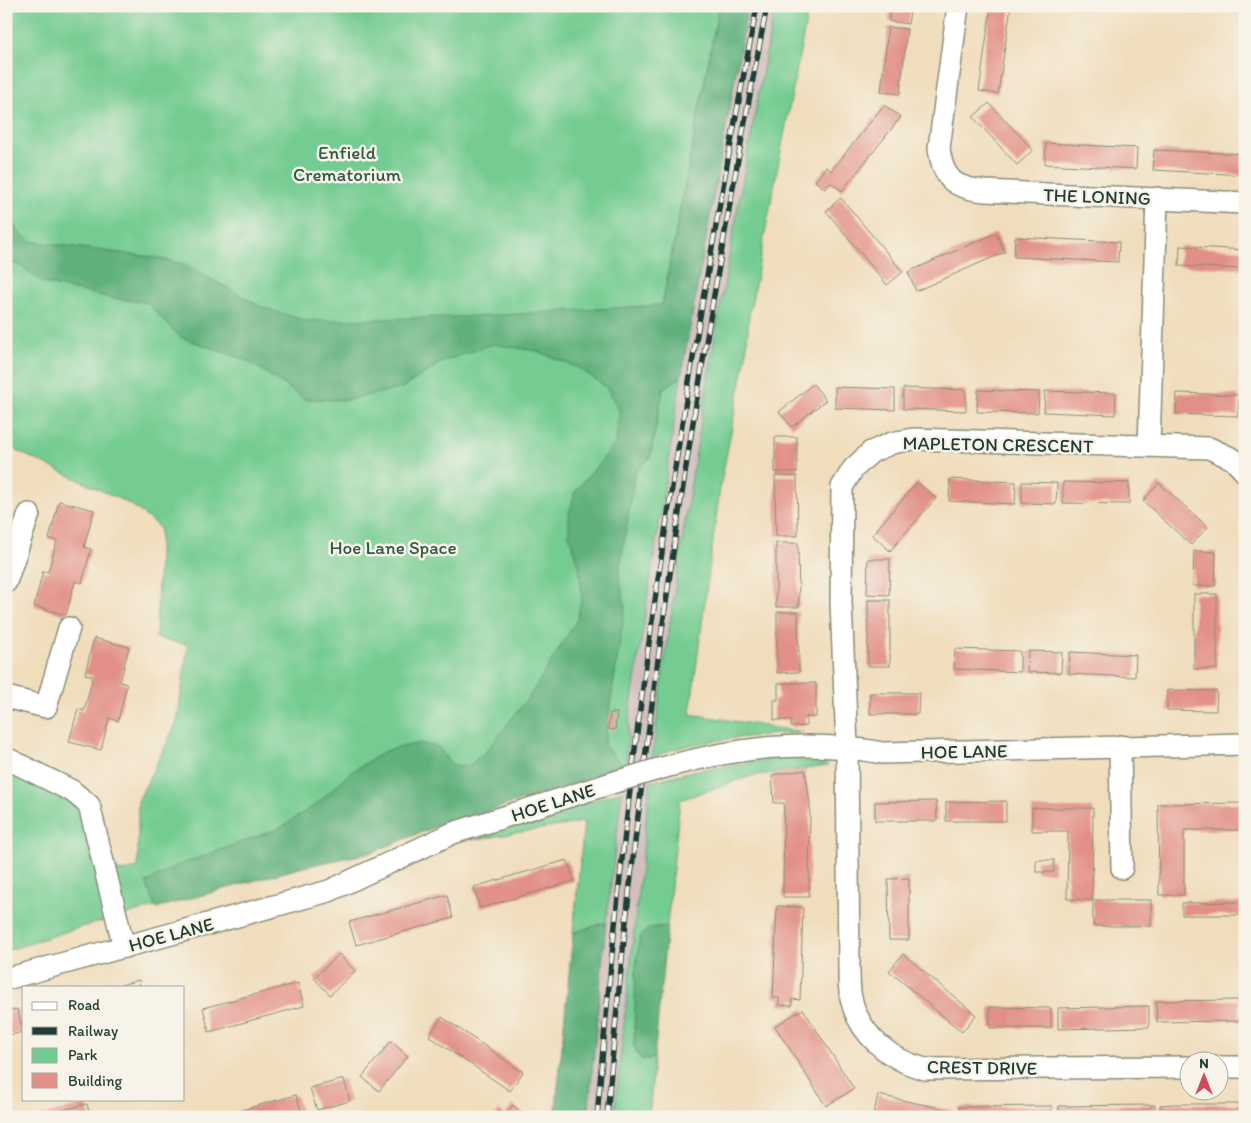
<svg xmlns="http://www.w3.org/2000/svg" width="1251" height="1123" font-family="Itim,sans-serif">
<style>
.industrial{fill:#d1bfbd}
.green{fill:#74cc92;stroke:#4a8463}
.forest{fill:#5fb07c;stroke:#3f7658}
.building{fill:#e29087}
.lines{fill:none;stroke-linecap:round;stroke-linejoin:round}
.street-casing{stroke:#888d78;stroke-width:24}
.street{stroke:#fff;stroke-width:21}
.rail-casing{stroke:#1f3d34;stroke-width:5.5}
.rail{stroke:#f7f3e8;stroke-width:4;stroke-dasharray:11;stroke-linecap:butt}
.street-bridge-casing{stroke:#888d78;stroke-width:24;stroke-linecap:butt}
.street-bridge{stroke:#fff;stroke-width:21}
.labels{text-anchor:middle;stroke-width:5;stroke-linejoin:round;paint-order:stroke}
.park-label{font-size:19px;fill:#305a47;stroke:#f7f3e8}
.street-label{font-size:19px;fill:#1f3d34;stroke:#f7f3e8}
</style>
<rect width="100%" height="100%" fill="#f7f3e8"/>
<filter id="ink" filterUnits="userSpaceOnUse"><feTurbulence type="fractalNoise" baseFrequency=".02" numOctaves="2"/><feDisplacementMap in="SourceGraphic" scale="10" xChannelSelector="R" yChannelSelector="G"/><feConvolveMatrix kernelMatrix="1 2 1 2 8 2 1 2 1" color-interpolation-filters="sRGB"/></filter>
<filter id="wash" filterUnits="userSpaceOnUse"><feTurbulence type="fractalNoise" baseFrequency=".0096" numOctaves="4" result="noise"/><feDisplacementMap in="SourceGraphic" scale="20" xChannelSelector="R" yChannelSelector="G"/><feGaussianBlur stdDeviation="1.12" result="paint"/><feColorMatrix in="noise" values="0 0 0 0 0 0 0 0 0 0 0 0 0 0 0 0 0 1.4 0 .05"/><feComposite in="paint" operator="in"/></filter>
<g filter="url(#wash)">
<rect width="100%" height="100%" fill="#f0ddbc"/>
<!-- industrial -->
<polygon class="industrial" points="748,6 775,6 707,384 678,573 648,794 614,1117 588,1117 609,896 630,713 676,403"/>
<!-- green -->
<g class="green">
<polygon points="6,6 719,6 662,305 650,458 663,389 681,377 630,713 625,768 604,745 625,607 619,577 587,778 424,831 373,852 303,867 74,929 6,951 6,767 82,808 119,872 138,868 138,801 177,722 188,645 156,638 160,528 132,505 17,451 6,441"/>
<path d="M775 6H809L749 316 746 355 720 488 690 714 802 732C769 735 678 740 652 759 683 507 728 256 775 6Z"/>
<polygon points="806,754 822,758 828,766 751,776 680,800 667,926 649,928 635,1024 634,1047 641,1059 654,1059 649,1117 614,1117 650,782 692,771"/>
<polygon points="622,791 606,922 573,933 584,822 472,840"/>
</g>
<!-- forest -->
<g class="forest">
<polygon points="719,6 748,6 681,377 663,389 650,458 635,472 619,575 625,607 604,745 625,768 424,831 373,852 303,867 156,908 146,883 174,867 280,828 318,803 351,772 385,751 419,743 439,747 448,761 456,767 468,766 486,752 531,694 577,620 582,596 579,566 569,534 569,513 575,492 616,443 619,410 606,387 579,368 537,351 493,344 442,362 402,388 346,400 305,399 248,361 180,337 147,303 112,298 43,283 22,266 6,260 6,218 29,241 158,258 184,264 262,307 306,321 484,316 662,305"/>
<polygon points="606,922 588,1117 555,1117 573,933"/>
<polygon points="667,926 654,1059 641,1059 634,1047 636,965 640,937 649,928"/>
</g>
<g id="blocks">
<!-- building -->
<g class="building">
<polygon points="890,6 911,6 908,24 889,21"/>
<polygon points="991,6 1011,6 998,94 979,91"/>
<polygon points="888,27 907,29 900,94 881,92"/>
<polygon points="989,103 1033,150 1017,165 973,117"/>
<polygon points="884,105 901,117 842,191 831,183 825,189 815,181 826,167 831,171"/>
<polygon points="1046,143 1137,148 1136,169 1045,164"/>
<polygon points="1154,150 1245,154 1245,175 1153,170"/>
<polygon points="841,198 903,272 887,285 826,211"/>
<polygon points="996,233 1005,252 916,291 908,272"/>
<polygon points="1015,237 1119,242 1118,262 1014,257"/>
<polygon points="1180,246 1245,250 1245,269 1179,266"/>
<polygon points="813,384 826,400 792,427 779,412"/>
<polygon points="835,387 895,389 895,410 835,408"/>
<polygon points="903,388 966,390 966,411 903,409"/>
<polygon points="978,390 1039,392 1038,413 977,412"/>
<polygon points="1045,391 1116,393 1115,415 1044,412"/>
<polygon points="1177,393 1239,395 1238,416 1176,414"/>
<rect x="775" y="437" width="22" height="35"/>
<polygon points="775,476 797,476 798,536 776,536"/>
<polygon points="950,479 1016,482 1015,504 949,501"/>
<polygon points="917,482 936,498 890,551 872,535"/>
<polygon points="1022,482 1057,483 1056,504 1022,503"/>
<polygon points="1063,482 1129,483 1129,504 1063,503"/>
<polygon points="1159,483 1208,527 1191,545 1143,501"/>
<polygon points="59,501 94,510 84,547 91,549 82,583 75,581 66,615 34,606 43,571 48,572 57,541 49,539"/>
<polygon points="776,543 798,543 799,607 776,607"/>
<polygon points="1194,551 1216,552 1215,586 1193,586"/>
<polygon points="868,559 890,559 889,595 867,594"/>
<rect x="1194" y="594" width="23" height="75"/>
<rect x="868" y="600" width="22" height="66"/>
<polygon points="777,612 798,612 799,672 777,673"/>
<polygon points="94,638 129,647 120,682 127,684 118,721 109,718 101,750 69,742 78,709 84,711 93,676 85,674"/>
<polygon points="955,649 1020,651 1020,672 954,669"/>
<polygon points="1028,651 1062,652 1061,673 1027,672"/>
<polygon points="1070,652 1136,655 1135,677 1069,674"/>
<polygon points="778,683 816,683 816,717 806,717 806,726 791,727 791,720 774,720 774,700 778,700"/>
<polygon points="1167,690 1217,691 1216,711 1167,710"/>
<polygon points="870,693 919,693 918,714 870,714"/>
<polygon points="610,713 617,713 615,730 608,729"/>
<polygon points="805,770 810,804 809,897 783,897 784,803 774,803 772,775"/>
<polygon points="936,801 937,821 875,821 875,802"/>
<polygon points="1006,801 1006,821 946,821 946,802"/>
<polygon points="1245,803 1245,830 1184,830 1184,895 1159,895 1158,804"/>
<polygon points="1032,808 1093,808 1092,900 1067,899 1068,831 1032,831"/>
<polygon points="567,860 574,881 480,908 474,887"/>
<rect x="1036" y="860" width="18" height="12"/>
<polygon points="909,878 909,940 889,940 888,879"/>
<polygon points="447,895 453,918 356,945 349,922"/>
<rect x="1093" y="900" width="58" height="26"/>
<polygon points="1245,902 1245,915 1182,915 1182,903"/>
<polygon points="777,906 803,907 800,1000 792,999 792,1006 779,1005 779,998 773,998"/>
<polygon points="339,954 355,971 330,995 314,978"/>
<polygon points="903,954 976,1015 962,1032 889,971"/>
<polygon points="139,980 140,987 117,987 117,986"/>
<polygon points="298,983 304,1006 209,1032 203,1008"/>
<polygon points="1239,1000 1239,1021 1157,1022 1156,1001"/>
<polygon points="1149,1006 1149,1027 1058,1029 1058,1008"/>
<polygon points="990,1007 1051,1008 1051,1028 990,1028"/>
<polygon points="17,1009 23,1032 6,1036 6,1012"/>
<polygon points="803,1009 854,1089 826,1106 775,1026"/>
<polygon points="442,1017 523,1072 510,1091 429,1036"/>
<polygon points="391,1041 408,1056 379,1091 362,1077"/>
<polygon points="344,1079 350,1101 317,1110 310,1088"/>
<polygon points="296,1095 302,1114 293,1117 240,1117 238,1111"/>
<polygon points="878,1095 954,1111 953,1117 873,1117"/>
<polygon points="87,1104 90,1117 41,1117 40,1116"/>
<polygon points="1175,1104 1245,1104 1245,1117 1160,1117 1160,1105"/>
<polygon points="513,1105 525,1115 524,1117 494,1117 499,1110 505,1115"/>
<polygon points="1155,1105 1155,1117 1059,1117 1059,1106"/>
<polygon points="1052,1106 1052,1117 959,1117 959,1107"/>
</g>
</g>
</g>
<g filter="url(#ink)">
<use href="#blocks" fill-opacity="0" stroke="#888d78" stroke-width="1"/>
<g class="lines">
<!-- street casing -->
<g class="street-casing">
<g id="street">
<path d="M958 6 939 148C943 179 953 188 985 191L1245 203"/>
<polyline points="1149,446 1157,198"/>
<polyline points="6,582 29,514"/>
<polyline points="6,697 46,707 69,628"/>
<polyline points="1120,746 1122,868"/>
<polyline points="6,758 72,791 89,805 124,947"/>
<path d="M655 770C732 748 804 738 883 753L1245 744"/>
<polyline points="6,979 329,891 453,833 618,781"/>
<path d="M1188 1067 925 1069C890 1060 859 1035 851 998 849 989 849 980 849 971L847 746 841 602 842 487 853 469 871 452 892 443 913 439 1209 448 1233 459 1245 472"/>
<polyline points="1218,1067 1245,1067"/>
</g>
</g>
<!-- street -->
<use href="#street" class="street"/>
<!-- rail casing -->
<g class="rail-casing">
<g id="rail">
<path d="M597 1117C610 963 626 810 647 657 677 439 715 222 757 6"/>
<path d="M607 1117C639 743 695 374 767 6"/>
</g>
</g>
<!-- rail -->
<use href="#rail" class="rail"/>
<!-- street-bridge casing -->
<g class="street-bridge-casing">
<polyline id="street-bridge" points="618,781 655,770"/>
</g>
<!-- street-bridge -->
<use href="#street-bridge" class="street-bridge"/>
</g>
</g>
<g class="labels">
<!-- park labels -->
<g class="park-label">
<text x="347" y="159">Enfield<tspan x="347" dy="22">Crematorium</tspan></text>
<text x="393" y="554">Hoe Lane Space</text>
</g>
<!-- street labels -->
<g class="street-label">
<text transform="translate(1097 196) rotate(2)" y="7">THE LONING</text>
<text transform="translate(998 444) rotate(1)" y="7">MAPLETON CRESCENT</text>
<text transform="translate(964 751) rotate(-1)" y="7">HOE LANE</text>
<text transform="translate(553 802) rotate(-18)" y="7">HOE LANE</text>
<text transform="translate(171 934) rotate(-15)" y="7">HOE LANE</text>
<text transform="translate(982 1067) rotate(1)" y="7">CREST DRIVE</text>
</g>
</g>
<!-- margin -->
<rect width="1251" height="1123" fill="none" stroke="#f7f3e8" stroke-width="25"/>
<!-- legend -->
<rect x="22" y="986" width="162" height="115" fill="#f7f3e8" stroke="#a1aaa0"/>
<rect x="32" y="1002" width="25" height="8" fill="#ffffff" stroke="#a1aaa0"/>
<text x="68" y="1010" font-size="15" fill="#1f3d34">Road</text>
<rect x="32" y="1027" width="25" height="8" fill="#1f3d34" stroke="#a1aaa0"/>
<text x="68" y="1036" font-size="15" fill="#1f3d34">Railway</text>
<rect x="32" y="1048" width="25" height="15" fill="#74cc92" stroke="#a1aaa0"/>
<text x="68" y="1060" font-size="15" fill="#1f3d34">Park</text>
<rect x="32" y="1073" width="25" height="15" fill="#e29087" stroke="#a1aaa0"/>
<text x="68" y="1086" font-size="15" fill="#1f3d34">Building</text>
<!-- north arrow -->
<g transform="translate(1204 1076)"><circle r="24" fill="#f7f3e8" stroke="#a1aaa0"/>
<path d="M0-4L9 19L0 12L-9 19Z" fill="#d1495b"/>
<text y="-8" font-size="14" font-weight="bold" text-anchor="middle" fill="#1f3d34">N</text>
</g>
</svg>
